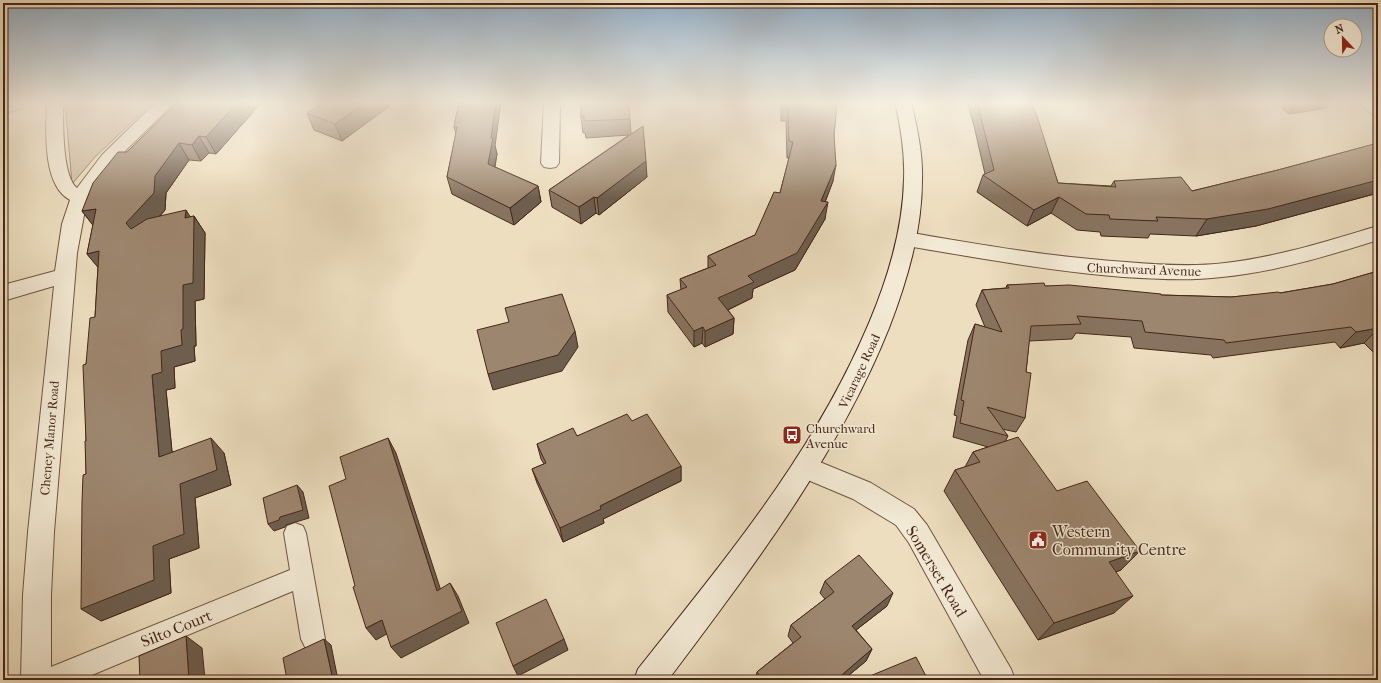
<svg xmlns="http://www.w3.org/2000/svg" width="1381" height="683" font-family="'IM FELL French Canon',serif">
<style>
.green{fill:#d1bfa3;stroke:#8c725e}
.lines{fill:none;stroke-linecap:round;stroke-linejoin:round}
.lane-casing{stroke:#705442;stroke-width:2}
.street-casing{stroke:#705442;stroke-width:2}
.secondary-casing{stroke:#462619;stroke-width:2}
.lane{fill:#f3ead5;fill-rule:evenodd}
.street{fill:#f3ead5;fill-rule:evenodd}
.secondary{fill:#f3ead5;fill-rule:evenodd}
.wall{fill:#87735f;stroke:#462619}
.shaded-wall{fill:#6e5e4e;stroke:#462619}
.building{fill:#9d866f;stroke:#462619}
.labels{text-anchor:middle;stroke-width:3;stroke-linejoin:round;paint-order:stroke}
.street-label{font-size:13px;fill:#462619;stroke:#f3ead5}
.poi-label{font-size:13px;fill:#462619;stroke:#f3ead5;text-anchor:start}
.near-poi-label{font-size:16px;fill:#462619;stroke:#f3ead5;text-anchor:start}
.near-street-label{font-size:16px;fill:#462619;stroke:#f3ead5}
</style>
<rect width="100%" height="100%" fill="#eddebf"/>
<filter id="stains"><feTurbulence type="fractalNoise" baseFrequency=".005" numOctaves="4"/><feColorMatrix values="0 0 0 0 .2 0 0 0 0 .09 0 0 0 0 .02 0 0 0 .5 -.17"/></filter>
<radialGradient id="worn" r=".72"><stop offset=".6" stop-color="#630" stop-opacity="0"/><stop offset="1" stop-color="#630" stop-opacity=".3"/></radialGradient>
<!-- green -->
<g class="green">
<polygon points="3,102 24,102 23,109 3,114"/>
<polygon points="65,102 153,102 95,157 72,184"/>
</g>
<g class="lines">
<!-- lane casing -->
<g class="lane-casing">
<polygon id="lane" points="295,523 303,526 306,533 325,639 321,647 313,651 305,647 301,639 293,591 80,680 38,680 41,671 290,570 284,533 287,526"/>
</g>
<!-- street casing -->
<g class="street-casing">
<g id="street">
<path d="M47 102H63C63 121 62 177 77 188L102 155 150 108 157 102H175L126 150 97 186 85 210 77 253 54 532 51 595V680H21L23 595 28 532 54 286 3 301V285L55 271 62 224 70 200C42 185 46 130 47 102Z"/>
<polygon points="544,102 560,102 559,163 556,167 550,168 544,167 541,163"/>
<polygon points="1359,102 1378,102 1378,116 1372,114"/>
<path d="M1378 226V240C1327 256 1275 272 1222 277 1189 281 1156 279 1123 277 1050 271 979 258 907 246L900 244 897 239 900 234 907 232C980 245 1052 257 1126 262 1159 265 1192 267 1225 263 1278 257 1327 241 1378 226Z"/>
<polygon points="805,456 871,483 914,509 927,525 1011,669 1015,680 984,680 909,543 896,525 853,499 796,475 792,467 796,459"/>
</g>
</g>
<!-- secondary casing -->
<g class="secondary-casing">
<path id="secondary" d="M895 102H911C917 128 923 153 922 180 922 231 907 281 889 328 837 458 751 569 668 680H634L638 669C725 559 814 454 869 323 888 278 903 229 904 179 905 153 901 128 895 102Z"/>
</g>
<!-- lane -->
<use href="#lane" class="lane"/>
<!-- street -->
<use href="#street" class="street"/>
<!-- secondary -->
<use href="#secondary" class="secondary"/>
</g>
<!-- wall -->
<g class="wall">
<polygon points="178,102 262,102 216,154 209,153 201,161 189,160 166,193 165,210 160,216 190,217 194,216 205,233 204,299 195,301 196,346 194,346 195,361 174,367 175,388 166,390 172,452 224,453 231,485 195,498 199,548 169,559 171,593 101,621 86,474 86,364 95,317 98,267 87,254 93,225 82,211 127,152"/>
<polygon points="395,102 342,141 314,130 307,113"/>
<polygon points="459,102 495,146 497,154 495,167 538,186 541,202 514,225 452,194 447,177 456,134 454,127"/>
<polygon points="581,102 630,119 631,134 647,177 599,215 596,213 581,224 552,207 549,190 629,135 586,138 585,133 583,133 581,117"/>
<polygon points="781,102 837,102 834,135 833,181 825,202 825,219 795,270 753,289 752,298 728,310 734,318 733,334 705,347 702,343 694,347 668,312 667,295 681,290 680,279 708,268 708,256 755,235 780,193 789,158 787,158 786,121 781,121"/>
<polygon points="967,102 1031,102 1058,183 1111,186 1114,181 1192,191 1278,170 1378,143 1378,193 1256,226 1196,236 1150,234 1148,238 1101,236 1100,232 1077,230 1051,213 1027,226 977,192 983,175 985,174 974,126"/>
<polygon points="1275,102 1330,102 1326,108 1289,114"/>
<polygon points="1378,271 1378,357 1364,343 1340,348 1335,342 1213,358 1211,355 1134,348 1131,337 1076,333 1072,339 1029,341 1026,372 1025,418 1016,432 1002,429 1008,436 1005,442 1057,491 1121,570 1116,572 1114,613 1038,640 944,491 955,470 965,467 973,452 988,447 953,437 957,416 954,415 968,340 975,324 985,327 976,305 982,290 1006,288 1007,285 1045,286 1161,295 1231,297 1280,293 1333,284"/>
<polygon points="632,421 681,466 681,481 603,519 604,523 563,542 537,483 532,469 544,464 541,459 537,444 577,436"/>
<polygon points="825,581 887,606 856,630 872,649 866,661 843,680 755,680 757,672 793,643 788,636 791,625 825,599 820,593"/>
<polygon points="870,676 928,680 867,680"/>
</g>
<!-- shaded-wall -->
<g class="shaded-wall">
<polygon points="238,102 262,102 216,154 206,137"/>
<polygon points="367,102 395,102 342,141 335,124"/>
<polygon points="496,102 501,102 495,146 497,154 492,180 488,164 491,138"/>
<polygon points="1297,102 1330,102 1326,108 1289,114"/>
<polygon points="199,136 209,153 201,161 192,145"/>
<polygon points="179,143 189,160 166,193 165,210 138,240 126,223 155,176"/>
<polygon points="646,161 647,177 599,215 597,198"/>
<polygon points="836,165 833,181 819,218 821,201"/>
<polygon points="1378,180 1378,193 1256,226 1196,236 1207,219"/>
<polygon points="538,186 541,202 514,225 510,208"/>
<polygon points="594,197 596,213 581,224 579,207"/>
<polygon points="1059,197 1051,213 1027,226 1034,210"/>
<polygon points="828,202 825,219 795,270 753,289 752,298 717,315 718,298 748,276"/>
<polygon points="96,209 95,228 82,211"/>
<polygon points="186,210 194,223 194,216 205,233 204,299 195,301 196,346 194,346 195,361 174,367 175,388 166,390 174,472 159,457 152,375 161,351 181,330"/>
<polygon points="99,251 101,271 87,254"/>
<polygon points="734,318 733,334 705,347 705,331"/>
<polygon points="703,327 702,343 694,347 694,331"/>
<polygon points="1378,328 1378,329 1364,343 1340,348 1356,332"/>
<polygon points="575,331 578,347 562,371 493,390 488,374"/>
<polygon points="211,438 224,453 231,485 195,498 199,548 169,559 171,593 101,621 81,609 153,546 180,484"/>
<polygon points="388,438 396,453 445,603 437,591"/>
<polygon points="681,466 681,481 603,519 604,523 563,542 560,528 600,506"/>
<polygon points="297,485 303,492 309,518 286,525 285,527 274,531 268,524 280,517"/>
<polygon points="1140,551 1121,570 1091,581 1109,562"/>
<polygon points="450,583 458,596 469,623 401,658 391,647"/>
<polygon points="893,593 887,606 847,637 852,626"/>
<polygon points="1133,596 1114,613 1038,640 1054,623"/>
<polygon points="382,620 392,631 376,640 366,628"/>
<polygon points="186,636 202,648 205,680 189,680"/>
<polygon points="324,639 331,645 338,680 333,680"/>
<polygon points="564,639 568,650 518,676 513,666"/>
<polygon points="872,649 866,661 843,680 836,680"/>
</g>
<!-- building -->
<g class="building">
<polygon points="178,102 238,102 206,137 199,136 192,145 179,143 155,176 154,193 126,223 131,229 147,219 186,210 185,218 194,216 193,283 183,285 183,329 181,330 182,345 161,351 162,372 152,375 159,457 211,438 217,470 180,484 184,534 153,546 154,580 81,609 82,502 83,475 86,474 85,441 86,441 83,365 86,364 90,318 95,317 99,251 87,254 96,209 82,211 93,183 118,152 127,152"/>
<polygon points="323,102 367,102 335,124 307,113"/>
<polygon points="459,102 496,102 491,138 493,138 488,164 538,186 510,208 447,177 457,127 454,127"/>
<polygon points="581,102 629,102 630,119 584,121 584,116 581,117"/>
<polygon points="783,102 837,102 834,135 836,165 821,201 828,202 797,253 748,276 754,282 718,298 734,318 705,331 703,327 694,331 667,295 687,287 680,279 716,265 708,256 755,235 774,192 780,193 793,142 789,141 788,105 783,105"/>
<polygon points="977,102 1031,102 1037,116 1058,183 1116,187 1114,181 1181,177 1192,191 1278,170 1378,143 1378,180 1268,209 1207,219 1156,217 1158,221 1110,219 1109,215 1086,214 1059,197 1034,210 983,175 994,170"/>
<polygon points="643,126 646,161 597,198 594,197 579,207 549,190"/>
<polygon points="1378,271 1378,328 1356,332 1351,327 1226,343 1224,340 1145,332 1142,321 1077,316 1081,324 1031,326 1026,372 1031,373 1025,418 987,407 1008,436 960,423 964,401 961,400 975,324 1002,332 982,290 1009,288 1007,285 1044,283 1045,286 1069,285 1161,294 1161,295 1231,297 1278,292 1280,293 1333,284"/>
<polygon points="562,294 575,331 558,355 488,374 477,330 509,322 505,308"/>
<polygon points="627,414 632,421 647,414 681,466 600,506 601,509 560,528 532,469 546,463 537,444 573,428 577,436"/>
<polygon points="1018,437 1057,491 1087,481 1140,551 1109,562 1133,596 1054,623 955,470 980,462 973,452"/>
<polygon points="388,438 437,591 450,583 462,611 391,647 382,620 366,628 353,587 355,586 329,486 346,479 340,457"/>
<polygon points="297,485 303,510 280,517 279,520 268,524 263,498"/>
<polygon points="859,555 893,593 852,626 872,649 836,680 763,680 757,672 801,637 791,625 834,592 825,581"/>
<polygon points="546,599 564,639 513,666 496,623"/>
<polygon points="186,636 189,680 140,680 139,656"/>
<polygon points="324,639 333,680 287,680 283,658"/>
<polygon points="916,657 928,680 872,680 870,676"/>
</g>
<!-- sky -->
<linearGradient id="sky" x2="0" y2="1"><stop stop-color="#93acc1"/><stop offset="0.52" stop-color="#f7f0e2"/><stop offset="1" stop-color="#f7f0e2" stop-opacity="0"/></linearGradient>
<rect width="1381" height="198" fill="url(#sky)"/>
<!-- icons -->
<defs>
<g id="bus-square" transform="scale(1)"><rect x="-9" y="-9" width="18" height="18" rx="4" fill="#8f2418" stroke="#f3ead5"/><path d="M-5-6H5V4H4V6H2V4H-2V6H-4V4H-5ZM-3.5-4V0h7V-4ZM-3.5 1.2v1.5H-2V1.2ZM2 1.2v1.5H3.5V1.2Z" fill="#fff"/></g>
<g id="civic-square" transform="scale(1)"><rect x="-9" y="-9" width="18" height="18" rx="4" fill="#8f2418" stroke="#f3ead5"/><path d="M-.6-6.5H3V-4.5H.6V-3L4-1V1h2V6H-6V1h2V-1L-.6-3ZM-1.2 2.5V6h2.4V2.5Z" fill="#fff"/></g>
</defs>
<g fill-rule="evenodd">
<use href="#bus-square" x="792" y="435"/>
<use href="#civic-square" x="1038" y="540"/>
</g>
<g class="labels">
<!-- street labels -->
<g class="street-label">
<text transform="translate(1144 269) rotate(2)" y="5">Churchward Avenue</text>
<text transform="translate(859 371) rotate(-65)" y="5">Vicarage Road</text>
<text transform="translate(49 438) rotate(-85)" y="5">Cheney Manor Road</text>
</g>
<!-- poi labels -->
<g class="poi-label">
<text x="806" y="433">Churchward<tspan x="806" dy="15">Avenue</tspan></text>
</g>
<!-- near-poi labels -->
<g class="near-poi-label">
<text x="1052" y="537">Western<tspan x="1052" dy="18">Community Centre</tspan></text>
</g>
<!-- near-street labels -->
<g class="near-street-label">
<text transform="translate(937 571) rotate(59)" y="6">Somerset Road</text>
<text transform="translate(176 628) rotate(-22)" y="6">Silto Court</text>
</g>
</g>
<!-- margin -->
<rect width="1381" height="683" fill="none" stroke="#eddebf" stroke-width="16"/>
<rect x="4" y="4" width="1373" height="675" fill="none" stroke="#462619" stroke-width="2"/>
<rect x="8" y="8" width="1365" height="667" fill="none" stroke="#462619"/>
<!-- north arrow -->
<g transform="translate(1343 38) rotate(338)"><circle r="19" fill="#f3ead5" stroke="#ae9c8a"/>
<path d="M0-3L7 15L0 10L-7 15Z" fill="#8f2418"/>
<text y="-6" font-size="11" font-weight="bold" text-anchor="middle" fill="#462619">N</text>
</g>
<rect width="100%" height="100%" filter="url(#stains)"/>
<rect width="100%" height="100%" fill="url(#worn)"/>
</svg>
